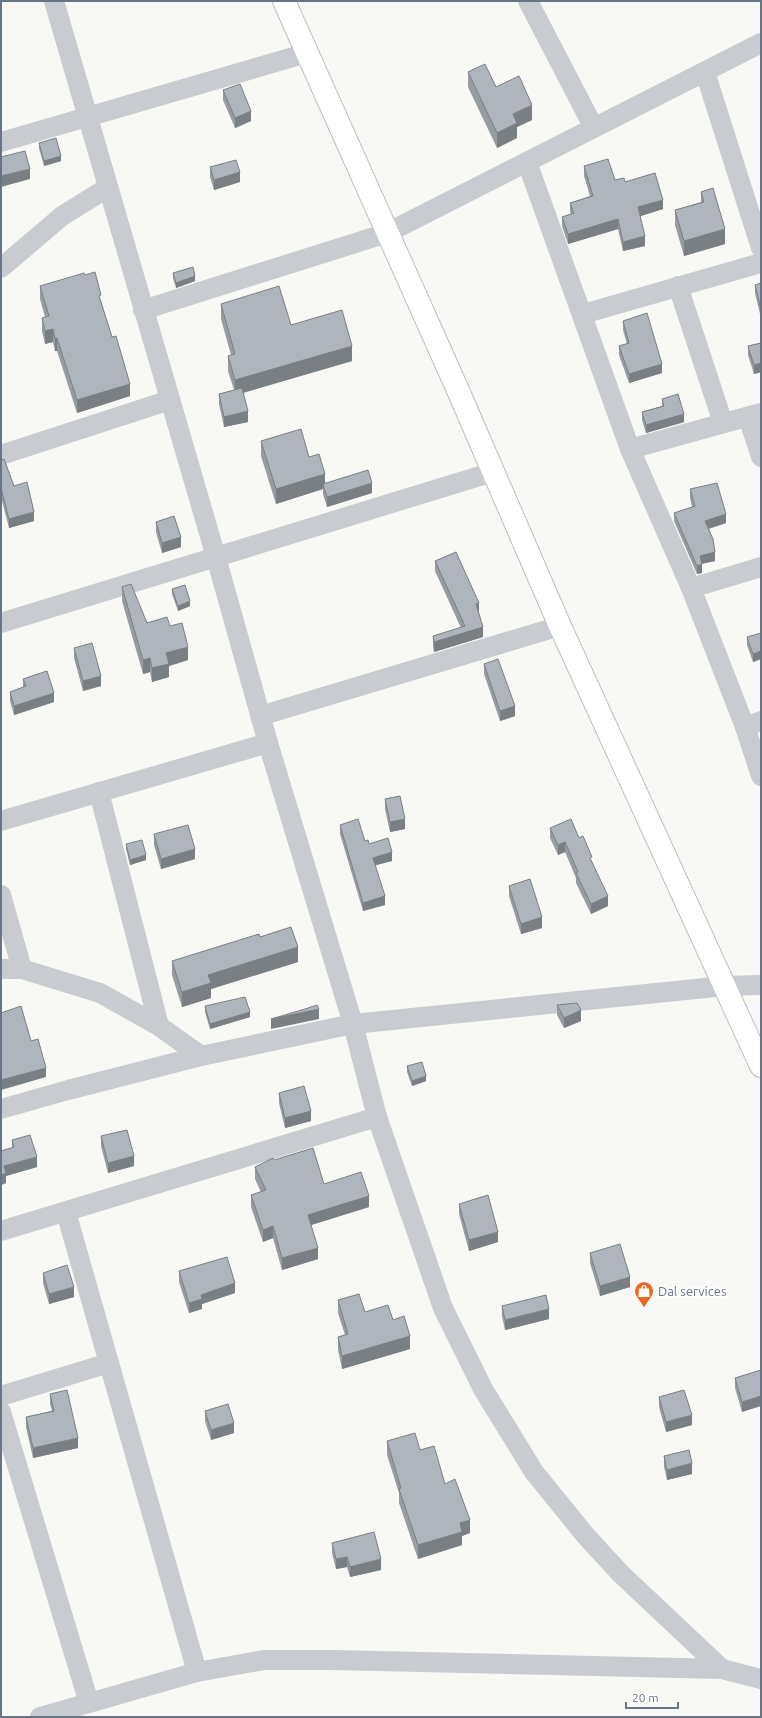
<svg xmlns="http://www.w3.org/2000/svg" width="762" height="1718" font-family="Ubuntu,sans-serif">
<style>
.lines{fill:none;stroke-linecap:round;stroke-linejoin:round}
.secondary-casing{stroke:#babec3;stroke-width:24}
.street{stroke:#c8cbcf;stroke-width:20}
.secondary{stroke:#fff;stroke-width:22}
.wall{fill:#969ca2}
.shaded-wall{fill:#7a7f84}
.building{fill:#aeb5bc;stroke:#7a7f84}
.labels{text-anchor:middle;stroke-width:4;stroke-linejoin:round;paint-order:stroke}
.poi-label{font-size:13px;fill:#667587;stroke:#fff;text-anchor:start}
</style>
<rect width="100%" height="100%" fill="#f8f8f5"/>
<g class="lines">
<!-- secondary casing -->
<g class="secondary-casing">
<polyline id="secondary" points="284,1 457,388 560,626 761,1066"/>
</g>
<!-- street -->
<g class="street">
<polyline points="54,1 216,557 268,743 353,1024 377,1117 443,1308 483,1389 534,1472 586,1536 621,1574 722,1669"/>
<polyline points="528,1 594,128"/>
<polyline points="705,72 761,248"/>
<polyline points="1,142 307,53"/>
<polyline points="527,162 630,449 691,588 745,727 761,776"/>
<polyline points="1,268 62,216 107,188"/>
<polyline points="678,286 723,423"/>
<polyline points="143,310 387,233 761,43"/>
<polyline points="583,314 761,263"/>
<polyline points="748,417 761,457"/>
<polyline points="630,449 761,413"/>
<polyline points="1,455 170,400"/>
<polyline points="691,588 761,567"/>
<polyline points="1,623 493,472"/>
<polyline points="260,716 560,626"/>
<polyline points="745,727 761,721"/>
<polyline points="99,792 159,1026"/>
<polyline points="1,821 268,743"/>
<polyline points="1,895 22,969"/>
<polyline points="1,969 22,969 100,993 159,1026 201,1056"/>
<polyline points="1,1109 68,1090 201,1056 353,1024 725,986 761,985"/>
<polyline points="66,1212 197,1672"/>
<polyline points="1,1231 377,1117"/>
<polyline points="1,1396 109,1363"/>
<polyline points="1,1412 89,1703"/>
<polyline points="40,1717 197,1672 264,1660 332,1660 722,1669 761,1679"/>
</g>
<!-- secondary -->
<use href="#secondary" class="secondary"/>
</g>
<!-- wall -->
<g class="wall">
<polygon points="468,72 496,87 532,120 517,127 517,138 497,148 468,87"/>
<polygon points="223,90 251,121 235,128 223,100"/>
<polygon points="39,143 61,161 44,166 39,148"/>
<polygon points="584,166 615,180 625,182 663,209 640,216 645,246 623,251 618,229 568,244 562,226 562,217 571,214 570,212 570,203 590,196 584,176"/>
<polygon points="210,167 240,182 214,190 210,177"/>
<polygon points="701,192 725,244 684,256 675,225 675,210 701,202"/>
<polygon points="173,273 195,281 176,288 173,278"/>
<polygon points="85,275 101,301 130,396 77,413 57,351 55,351 53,342 45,344 42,331 42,318 45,317 40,299 40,286"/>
<polygon points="761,283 761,318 755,293 755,285"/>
<polygon points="221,304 291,325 352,361 243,393 248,422 224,427 219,404 219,394 234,390 228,371 228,356 231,355 221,319"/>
<polygon points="623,321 662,373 629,383 619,355 619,346 627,344 623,330"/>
<polygon points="761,343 761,372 754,374 748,355 748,346"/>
<polygon points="662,399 684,422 646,433 642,420 642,412 662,406"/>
<polygon points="261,441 309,457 325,483 372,493 327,507 323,494 323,489 276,504 261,456"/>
<polygon points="1,460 14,486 34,521 9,528 1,497"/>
<polygon points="690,489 726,523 708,529 715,561 702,564 702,573 697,574 674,521 674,513 692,507 690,498"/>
<polygon points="156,522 181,547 162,553 156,532"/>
<polygon points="435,561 479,613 483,637 434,652 433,646 433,636 461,628 435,571"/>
<polygon points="122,587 147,623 170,626 188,660 169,666 169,677 152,682 150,672 143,674 122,601"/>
<polygon points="172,589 190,606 178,611 172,594"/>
<polygon points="761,633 761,659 753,662 747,645 747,637"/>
<polygon points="74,648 101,686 83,691 74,658"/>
<polygon points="484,664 515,716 500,721 484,674"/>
<polygon points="23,679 54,702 14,715 10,701 10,692 23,687"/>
<polygon points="385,799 405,829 390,832 385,809"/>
<polygon points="340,825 365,841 392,861 375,865 385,905 363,911 340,834"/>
<polygon points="550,828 579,838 592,862 608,906 591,914 576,883 576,878 565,852 558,855 550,838"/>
<polygon points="154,834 195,859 161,869 154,845"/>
<polygon points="126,844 146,860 130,865 126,849"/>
<polygon points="509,886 542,928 521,934 509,896"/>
<polygon points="260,937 298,962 211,989 211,998 182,1007 172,975 172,961"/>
<polygon points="557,1005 581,1021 564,1028 557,1015"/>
<polygon points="205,1006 250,1017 210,1029 205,1012"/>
<polygon points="407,1066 426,1081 412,1086 407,1072"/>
<polygon points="279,1093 311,1121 285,1128 279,1103"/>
<polygon points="101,1136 134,1166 108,1173 101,1146"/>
<polygon points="12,1140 37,1167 6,1176 6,1183 1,1185 1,1151 12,1148"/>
<polygon points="274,1160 369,1207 311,1225 318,1259 282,1270 273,1238 263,1242 251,1207 251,1195 261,1192 255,1179 255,1167"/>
<polygon points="459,1204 498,1242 469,1251 459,1214"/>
<polygon points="590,1253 630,1287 600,1296 590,1263"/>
<polygon points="179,1271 235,1293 202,1304 202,1309 189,1313 179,1282"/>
<polygon points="43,1273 74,1297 49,1304 43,1283"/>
<polygon points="338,1300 365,1312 393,1320 410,1349 342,1369 338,1350 338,1337 345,1335 338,1313"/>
<polygon points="502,1306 549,1319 505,1330 502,1316"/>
<polygon points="761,1370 742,1412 735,1388 735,1378"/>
<polygon points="50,1394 78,1448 33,1458 26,1427 26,1417 52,1411 50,1404"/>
<polygon points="659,1397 692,1425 666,1432 659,1407"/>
<polygon points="205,1411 234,1433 211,1440 205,1421"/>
<polygon points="387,1441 420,1450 445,1484 470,1533 462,1536 462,1545 418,1559 399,1503 399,1493 387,1455"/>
<polygon points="664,1456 692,1474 667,1480 664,1467"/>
<polygon points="332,1543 381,1570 350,1577 347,1567 336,1569 332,1553"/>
</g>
<!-- shaded-wall -->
<g class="shaded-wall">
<polygon points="532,105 532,120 517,127 517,138 497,148 497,133 513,114"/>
<polygon points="251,111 251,121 235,128 235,118"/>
<polygon points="61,156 61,161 44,166 44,161"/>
<polygon points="30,169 30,179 1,187 1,176"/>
<polygon points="240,172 240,182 214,190 214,180"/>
<polygon points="663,200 663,209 638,217 638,207"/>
<polygon points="618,219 618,229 568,244 568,234"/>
<polygon points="725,229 725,244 684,256 684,241"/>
<polygon points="645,236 645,246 623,251 623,242"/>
<polygon points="195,276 195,281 176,288 176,283"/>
<polygon points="53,329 53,342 45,344 45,331"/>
<polygon points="57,338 57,351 55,351 55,339"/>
<polygon points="352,346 352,361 235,395 235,380"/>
<polygon points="761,363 761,372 754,374 754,365"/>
<polygon points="662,364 662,373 629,383 629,374"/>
<polygon points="130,384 130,396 77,413 77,400"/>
<polygon points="248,411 248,422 224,427 224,417"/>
<polygon points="684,414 684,422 646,433 646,425"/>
<polygon points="325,474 325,489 323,484 323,489 276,504 276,489"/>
<polygon points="372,483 372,493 327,507 327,497"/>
<polygon points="34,512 34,521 9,528 9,519"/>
<polygon points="726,514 726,523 705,530 705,521"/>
<polygon points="181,537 181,547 162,553 162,543"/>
<polygon points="715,552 715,561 700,564 700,556"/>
<polygon points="702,564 702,573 697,574 697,566"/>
<polygon points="190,601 190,606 178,611 178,606"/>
<polygon points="479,603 479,613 476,615 476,604"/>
<polygon points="483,627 483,637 434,652 434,642"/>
<polygon points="188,647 188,660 169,666 169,677 152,682 152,668 166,653"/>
<polygon points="761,651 761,659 753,662 753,654"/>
<polygon points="150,658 150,672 143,674 143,660"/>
<polygon points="101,676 101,686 83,691 83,681"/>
<polygon points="54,693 54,702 14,715 14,706"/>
<polygon points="515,706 515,716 500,721 500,711"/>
<polygon points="405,819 405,829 390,832 390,822"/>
<polygon points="565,842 565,852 558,855 558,845"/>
<polygon points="195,849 195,859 161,869 161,859"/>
<polygon points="392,852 392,861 373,866 373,858"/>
<polygon points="146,855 146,860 130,865 130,860"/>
<polygon points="385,896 385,905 363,911 363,903"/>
<polygon points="608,896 608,906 591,914 591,904"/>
<polygon points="542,917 542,928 521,934 521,924"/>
<polygon points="298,947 298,962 211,989 211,998 182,1007 182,992 208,975"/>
<polygon points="319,1009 319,1019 271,1029 271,1019"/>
<polygon points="581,1010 581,1021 564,1028 564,1018"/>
<polygon points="250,1012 250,1017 210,1029 210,1024"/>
<polygon points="46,1068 46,1077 1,1090 1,1080"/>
<polygon points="426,1076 426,1081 412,1086 412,1081"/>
<polygon points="311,1111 311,1121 285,1128 285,1118"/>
<polygon points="134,1156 134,1166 108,1173 108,1163"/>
<polygon points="37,1157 37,1167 6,1176 6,1183 1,1185 1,1175 4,1166"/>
<polygon points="369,1196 369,1207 308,1226 308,1215"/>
<polygon points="273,1226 273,1238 263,1242 263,1230"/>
<polygon points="498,1232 498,1242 469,1251 469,1240"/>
<polygon points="318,1248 318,1259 282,1270 282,1258"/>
<polygon points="630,1277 630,1287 600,1296 600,1286"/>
<polygon points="235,1283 235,1293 202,1304 202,1309 189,1313 189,1303 201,1295"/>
<polygon points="74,1287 74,1297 49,1304 49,1294"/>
<polygon points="549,1309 549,1319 505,1330 505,1320"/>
<polygon points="410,1336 410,1349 342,1369 342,1356"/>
<polygon points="761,1396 761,1406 742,1412 742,1402"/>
<polygon points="692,1415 692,1425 666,1432 666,1422"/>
<polygon points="234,1423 234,1433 211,1440 211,1430"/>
<polygon points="78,1438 78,1448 33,1458 33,1448"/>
<polygon points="692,1463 692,1474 667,1480 667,1470"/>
<polygon points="470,1520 470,1533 462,1536 462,1545 418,1559 418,1545 460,1523"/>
<polygon points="347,1557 347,1567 336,1569 336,1559"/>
<polygon points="381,1559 381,1570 350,1577 350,1567"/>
</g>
<!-- building -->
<g class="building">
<polygon points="485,64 496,87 519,76 532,105 513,114 517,123 497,133 468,72"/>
<polygon points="240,84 251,111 235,118 223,90"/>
<polygon points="56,138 61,156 44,161 39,143"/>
<polygon points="25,151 30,169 1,176 1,157"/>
<polygon points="608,159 615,180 624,178 625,182 655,173 663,200 638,207 645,236 623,242 618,219 568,234 562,217 574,213 570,203 593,196 584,166"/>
<polygon points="236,160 240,172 214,180 210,167"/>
<polygon points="713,188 725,229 684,241 675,210 704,202 701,192"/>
<polygon points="193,267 195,276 176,283 173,273"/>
<polygon points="95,272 101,295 99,296 112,337 116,336 130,384 77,400 57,338 55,339 53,329 45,331 42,318 49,316 40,286 84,273 85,275"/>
<polygon points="761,283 761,309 755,285"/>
<polygon points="279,286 291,325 342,310 352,346 235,380 228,356 235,354 221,304"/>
<polygon points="647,313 662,364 629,374 619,346 629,343 623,321"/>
<polygon points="761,343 761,363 754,365 748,346"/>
<polygon points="242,388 248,411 224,417 219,394"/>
<polygon points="678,394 684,414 646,425 642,412 664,406 662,399"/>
<polygon points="301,429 309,457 319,454 325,474 276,489 261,441"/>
<polygon points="4,459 14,486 27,482 34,512 9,519 1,488 1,460"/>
<polygon points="368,470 372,483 327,497 323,484"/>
<polygon points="717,483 726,514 705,521 713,539 715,552 700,556 702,564 697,566 674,513 695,506 690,489"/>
<polygon points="174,516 181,537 162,543 156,522"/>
<polygon points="456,552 479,603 476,604 483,627 434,642 433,636 465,626 435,561"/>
<polygon points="131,584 147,623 167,617 170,626 182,623 188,647 166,653 169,664 152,668 150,658 143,660 122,587"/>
<polygon points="185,585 190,601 178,606 172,589"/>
<polygon points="761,633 761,651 753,654 747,637"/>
<polygon points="92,643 101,676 83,681 74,648"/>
<polygon points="498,659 515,706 500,711 484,664"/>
<polygon points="47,671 54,693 14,706 10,692 26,686 23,679"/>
<polygon points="400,796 405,819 390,822 385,799"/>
<polygon points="358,819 365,841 368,840 369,844 388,838 392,852 373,858 385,896 363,903 340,825"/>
<polygon points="571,819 579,838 583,836 592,857 590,858 608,896 591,904 576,873 578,872 565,842 558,845 550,828"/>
<polygon points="188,825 195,849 161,859 154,834"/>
<polygon points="142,840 146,855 130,860 126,844"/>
<polygon points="530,879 542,917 521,924 509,886"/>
<polygon points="291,927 298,947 208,975 211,983 182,992 172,961 259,934 260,937"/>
<polygon points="245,997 250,1012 210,1024 205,1006"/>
<polygon points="577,1003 581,1010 564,1018 557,1005"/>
<polygon points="317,1005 319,1009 271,1019 305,1009"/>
<polygon points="21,1006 31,1041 38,1039 46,1068 1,1080 1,1013"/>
<polygon points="422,1062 426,1076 412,1081 407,1066"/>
<polygon points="304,1086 311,1111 285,1118 279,1093"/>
<polygon points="127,1130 134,1156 108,1163 101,1136"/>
<polygon points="30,1135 37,1157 4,1166 6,1173 1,1175 1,1151 14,1147 12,1140"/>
<polygon points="313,1148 324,1184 361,1172 369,1196 308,1215 318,1248 282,1258 273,1226 263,1230 251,1195 266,1190 255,1167 273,1158 274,1160"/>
<polygon points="488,1195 498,1232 469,1240 459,1204"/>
<polygon points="620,1244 630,1277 600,1286 590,1253"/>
<polygon points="227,1257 235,1283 201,1295 202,1299 189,1303 179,1271"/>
<polygon points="67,1265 74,1287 49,1294 43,1273"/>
<polygon points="359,1294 365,1312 388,1305 393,1320 404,1316 410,1336 342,1356 338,1337 348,1334 338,1300"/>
<polygon points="546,1295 549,1309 505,1320 502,1306"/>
<polygon points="761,1370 761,1396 742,1402 735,1378"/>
<polygon points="67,1390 78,1438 33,1448 26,1417 54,1411 50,1394"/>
<polygon points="684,1390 692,1415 666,1422 659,1397"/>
<polygon points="228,1404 234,1423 211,1430 205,1411"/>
<polygon points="415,1433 420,1450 434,1446 445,1484 455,1479 470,1520 460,1523 462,1532 418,1545 399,1489 401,1488 387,1441"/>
<polygon points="689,1450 692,1463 667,1470 664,1456"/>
<polygon points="374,1532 381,1559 350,1567 347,1557 336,1559 332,1543"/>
</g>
<!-- icons -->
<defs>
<g id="shop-pin" transform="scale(1)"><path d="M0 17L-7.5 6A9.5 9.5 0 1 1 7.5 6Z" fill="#ea6823" stroke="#fff"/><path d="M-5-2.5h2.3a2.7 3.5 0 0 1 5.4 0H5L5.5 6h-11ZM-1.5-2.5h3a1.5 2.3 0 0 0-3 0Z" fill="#fff"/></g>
</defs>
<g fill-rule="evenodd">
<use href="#shop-pin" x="644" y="1291"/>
</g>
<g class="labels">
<!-- poi labels -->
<g class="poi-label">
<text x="658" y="1296">Dal services</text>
</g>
</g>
<!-- border -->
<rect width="762" height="1718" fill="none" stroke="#667587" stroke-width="4"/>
<!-- scale -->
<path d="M626 1702v6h52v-6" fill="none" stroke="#667587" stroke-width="2"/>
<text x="632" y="1702" font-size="12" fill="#667587" stroke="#ffffff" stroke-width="3" paint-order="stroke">20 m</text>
</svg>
